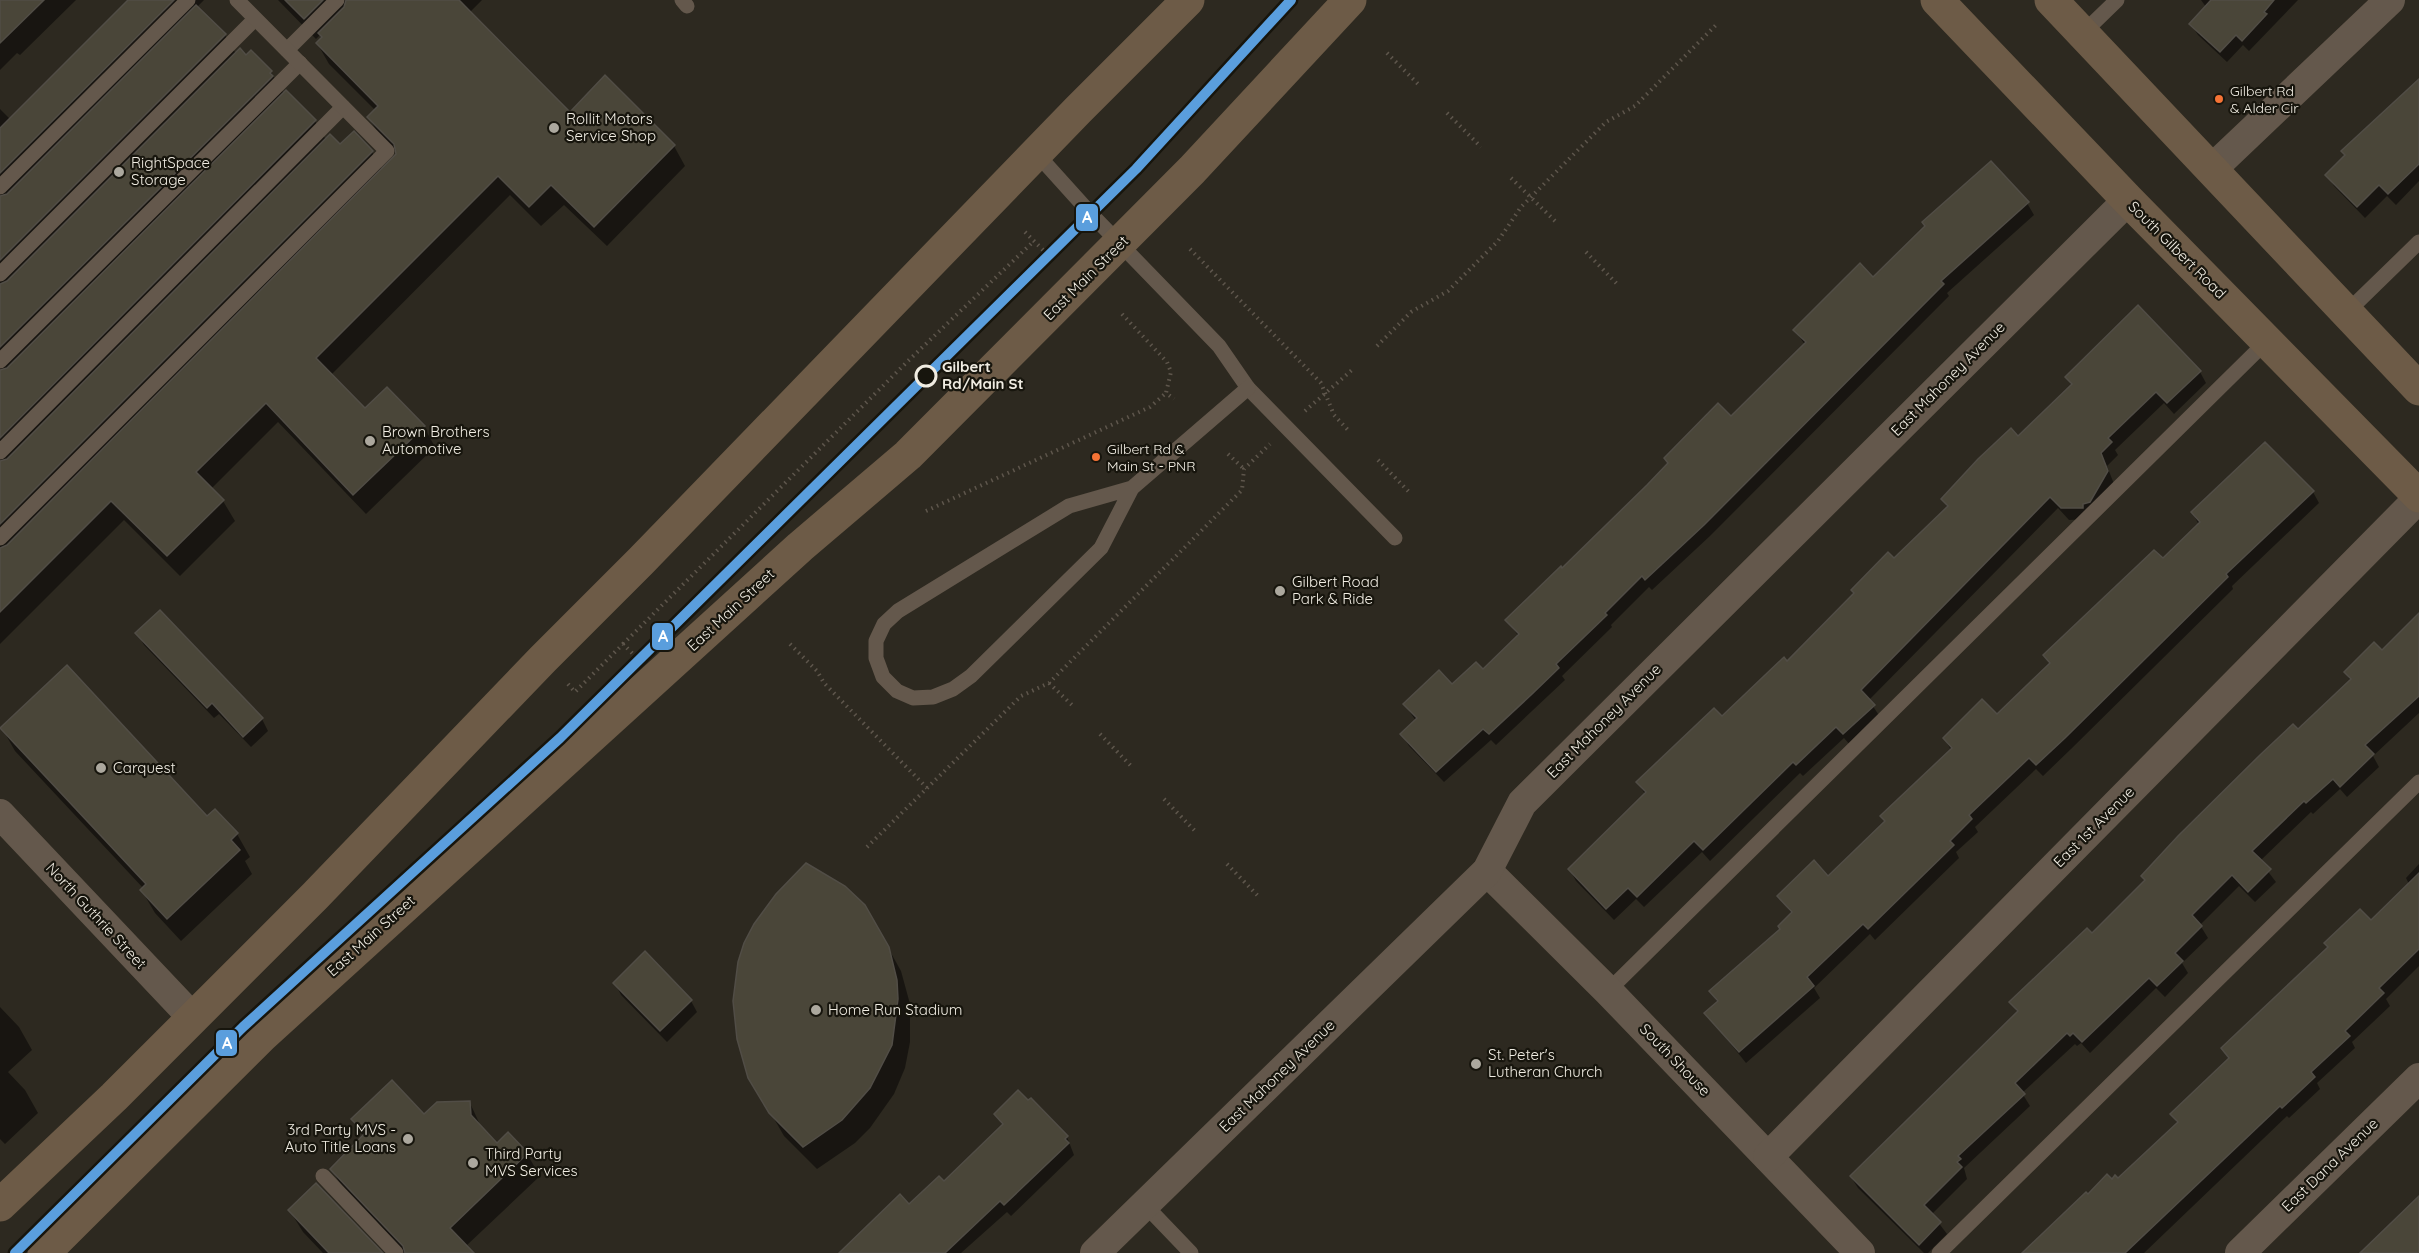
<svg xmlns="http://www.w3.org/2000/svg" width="2419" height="1253" font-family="Quicksand,sans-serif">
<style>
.shadow{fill:#0007}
.building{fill:#4a4639;stroke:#514d46;stroke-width:1.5}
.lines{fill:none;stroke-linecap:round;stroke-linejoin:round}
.path{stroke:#5e564c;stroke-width:4;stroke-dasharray:1.5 4.5;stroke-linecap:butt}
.service{stroke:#64584c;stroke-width:15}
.minor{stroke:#64584c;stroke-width:30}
.primary{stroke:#6d5b47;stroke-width:33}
.rail-1-casing{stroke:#17150d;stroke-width:15}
.rail-1{stroke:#5a9edd;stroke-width:10}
.bus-dot{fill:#f57335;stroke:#17150d;stroke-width:2}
.poi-dot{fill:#aca89e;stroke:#17150d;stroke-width:2}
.stop-dot{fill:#17150d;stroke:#f0ece2;stroke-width:3}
.labels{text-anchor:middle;stroke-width:4.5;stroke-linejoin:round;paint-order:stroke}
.bus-label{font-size:14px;fill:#f0ece2;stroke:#17150d;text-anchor:start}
.poi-label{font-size:15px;fill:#f0ece2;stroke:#17150d;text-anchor:start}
.street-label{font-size:15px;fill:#f0ece2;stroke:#17150d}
.stop-label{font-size:15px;font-weight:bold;fill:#f0ece2;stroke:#17150d;text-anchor:start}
.line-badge{stroke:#17150d;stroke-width:2}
.badge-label{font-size:16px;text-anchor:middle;font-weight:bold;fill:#fff}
</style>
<rect width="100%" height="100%" fill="#2d2920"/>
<!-- shadow -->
<g class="shadow">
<polygon points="0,0 76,0 20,55 17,53 0,70"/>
<polygon points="130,0 204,0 197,7 225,35 236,54 246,57 271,72 284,94 286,92 315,121 326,140 340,147 372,152 383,171 397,155 381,138 369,118 376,111 329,64 317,43 322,38 320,35 316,39 278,0 482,0 469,13 570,114 674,146 685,166 607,246 564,205 541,226 510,195 331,375 365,410 424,427 435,447 366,514 278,422 211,489 223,501 235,521 180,576 124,520 0,644 0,109 11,120"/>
<polygon points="2201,0 2298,0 2249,51 2243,45 2227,62 2198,35 2191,24 2206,7"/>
<polygon points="2419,81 2419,181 2396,205 2387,196 2365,218 2334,186 2327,175"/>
<polygon points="2027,203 2034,215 1947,293 1949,296 1710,536 1652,590 1649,587 1611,625 1612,627 1562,676 1565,680 1496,745 1491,740 1444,782 1409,746 1402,735 1416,721 1405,705 1483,671 1519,637 1507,620 1731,418 1805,345 1795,330 1873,279"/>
<polygon points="2200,372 2206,383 2174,414 2164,403 2115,450 2118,455 2107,466 2114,484 2089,519 2069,520 2058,508 1869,700 1880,717 1850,745 1844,738 1803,776 1800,773 1710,861 1702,852 1644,907 1636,899 1614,920 1576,881 1570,870 1645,794 1638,783 1722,718 1787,663 1948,508 1943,499 2018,438 2072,386 2067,377"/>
<polygon points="2265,444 2313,492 2319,503 2232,586 2233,589 2071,749 2043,776 2036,769 1975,827 1978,832 1956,852 1959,858 1875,940 1870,934 1814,988 1820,998 1746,1063 1706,1013 1718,1003 1711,992 1782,930 1792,914 1779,896 1828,878 1886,823 1882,816 1951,750 1944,738 1997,716 2050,665 2045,655 2163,560 2199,525 2192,512"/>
<polygon points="160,612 262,719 268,731 251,747 219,714 214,718 144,645 137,633"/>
<polygon points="2419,615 2419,713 2373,756 2379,767 2347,797 2340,789 2313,814 2311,812 2260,861 2276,882 2255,902 2239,886 2200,925 2208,938 2182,963 2188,973 2165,997 2156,988 2090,1053 2081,1043 2077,1046 2075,1044 2022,1093 2030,1106 1964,1168 1967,1179 1932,1214 1947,1234 1928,1253 1924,1253 1858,1188 1851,1177 2018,1013 2011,1002 2092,935 2146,882 2142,876 2351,682 2345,672 2382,652"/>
<polygon points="2,728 207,818 237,834 250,857 245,861 252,874 181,941 155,913 142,891 144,889 15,751"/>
<polygon points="2419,864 2419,966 2386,999 2390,1006 2352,1042 2355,1048 2317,1083 2320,1089 2289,1118 2287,1116 2144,1253 2022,1253 2086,1194 2088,1196 2118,1180 2178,1124 2172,1114 2229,1060 2223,1048 2329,949 2326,944 2371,922 2409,884 2406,878"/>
<polygon points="877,928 901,971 910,1004 910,1042 905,1068 894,1094 870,1128 855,1143 817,1169 784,1136 750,1077 735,1020 735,982 745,943"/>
<polygon points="615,983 691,1001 697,1012 667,1042 621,995"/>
<polygon points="0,1007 19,1027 32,1050 8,1072 25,1090 38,1113 5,1144 0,1139"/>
<polygon points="470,1103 482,1129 497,1145 508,1134 527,1154 540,1176 466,1246 472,1253 403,1253 344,1191 332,1169 364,1137 353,1119 424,1116"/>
<polygon points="996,1114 1067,1137 1074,1155 1011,1216 1007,1212 961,1253 858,1253 909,1206 944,1183 1003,1126"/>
<polygon points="290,1211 380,1253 323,1253 303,1232"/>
</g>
<!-- building -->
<g class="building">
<polygon points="0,0 44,0 0,43"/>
<polygon points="128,0 174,0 0,173 0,128"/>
<polygon points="285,0 323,0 304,19"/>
<polygon points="346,0 459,0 570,112 605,75 675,145 594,227 551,185 529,207 498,176 316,358 365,408 387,387 425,426 353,495 266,403 196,472 224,500 167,556 111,501 0,612 0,548 7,545 396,154 394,144 367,117 378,106 316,43 322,37 318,33 344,7"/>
<polygon points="2211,0 2274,0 2264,12 2267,14 2242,41 2236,35 2220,52 2189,24"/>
<polygon points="196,5 226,34 0,260 0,196 7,194"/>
<polygon points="240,48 246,55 251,50 272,71 270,73 273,76 0,347 0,284 7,281"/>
<polygon points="2419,79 2419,164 2388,194 2379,185 2357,207 2325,175 2345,155 2341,151"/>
<polygon points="286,90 316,120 0,438 0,370 7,368"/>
<polygon points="354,131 373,151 0,524 0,461 7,459 330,134 340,144"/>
<polygon points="1991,161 2029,202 1941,281 1944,284 1704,525 1645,580 1642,576 1605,613 1607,615 1556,664 1559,668 1531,695 1489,734 1483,729 1436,772 1400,734 1417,718 1403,704 1439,670 1452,684 1476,662 1483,669 1519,634 1505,620 1561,566 1562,568 1647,485 1668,463 1664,458 1718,403 1731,416 1806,342 1793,330 1860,263 1873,277 1925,226 1922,222"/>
<polygon points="2138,305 2201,371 2167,403 2156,392 2108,438 2112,442 2101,453 2108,471 2090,502 2083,504 2083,508 2061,508 2050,497 1861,690 1875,705 1843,734 1836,727 1796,765 1793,762 1703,850 1694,841 1637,897 1628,888 1606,909 1568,869 1646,792 1636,782 1714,708 1722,716 1784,657 1787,661 1854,593 1851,590 1888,552 1894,558 1948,506 1941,499 1978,459 2011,428 2018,436 2072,384 2065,377"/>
<polygon points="2265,442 2314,491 2226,574 2228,577 2065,738 2036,765 2029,758 1969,815 1972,819 1950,841 1954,845 1868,929 1863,924 1807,977 1814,986 1739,1052 1704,1013 1718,1001 1709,991 1780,929 1778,926 1792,912 1777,896 1814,860 1828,876 1885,821 1880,816 1952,748 1943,738 1982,699 1997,714 2050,663 2043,655 2154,550 2163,558 2200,522 2191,512"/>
<polygon points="160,610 263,718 243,737 212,703 207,708 135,633"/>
<polygon points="2419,613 2419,696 2365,745 2374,754 2340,787 2333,779 2306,803 2304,801 2252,851 2271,869 2248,892 2232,875 2192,915 2202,926 2175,953 2183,961 2157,986 2149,978 2082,1042 2073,1033 2070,1036 2067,1033 2015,1083 2025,1094 1958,1156 1961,1159 1957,1162 1962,1167 1924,1205 1941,1222 1919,1245 1850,1176 2018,1011 2009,1002 2087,928 2092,933 2145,880 2141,876 2178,836 2260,755 2293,724 2298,729 2351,679 2344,672 2374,642 2382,650"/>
<polygon points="67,665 207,816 215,809 238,833 231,840 240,850 167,919 140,890 146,884 0,728"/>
<polygon points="806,863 845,886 865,905 889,947 897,980 898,999 892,1045 870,1088 842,1120 803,1147 769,1113 748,1078 737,1039 733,1001 738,962 744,943 754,924 776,894"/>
<polygon points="2419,873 2419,949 2379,988 2384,993 2345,1031 2350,1036 2311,1072 2315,1077 2282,1108 2280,1106 2125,1253 2022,1253 2086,1192 2088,1194 2107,1174 2112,1179 2115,1175 2118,1178 2178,1122 2170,1114 2229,1058 2221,1048 2328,947 2324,943 2360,909 2371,920"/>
<polygon points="645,951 692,1000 660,1031 613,983"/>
<polygon points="392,1080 424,1114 437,1102 470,1101 471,1115 497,1143 508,1132 528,1153 450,1228 474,1253 405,1253 403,1246 330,1169 365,1133 351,1119"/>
<polygon points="1018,1090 1028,1100 1031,1098 1068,1136 1065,1139 1069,1143 1004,1205 1000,1201 945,1253 839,1253 900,1194 909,1204 939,1176 944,1181 1003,1124 994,1114"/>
<polygon points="316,1183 383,1253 329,1253 288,1210"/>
<polygon points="2419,1196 2419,1253 2360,1253"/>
</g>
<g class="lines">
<!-- path -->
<g class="path">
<polyline points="1387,53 1419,85"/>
<polyline points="1447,113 1481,147"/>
<polyline points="1511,178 1555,221"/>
<polyline points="1025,232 1044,251"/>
<polyline points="1190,249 1321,383 1334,415 1348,430"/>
<polyline points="1586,252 1619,286"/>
<polyline points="1122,314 1167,362 1171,372 1166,393 1174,399"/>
<polyline points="1377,346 1411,312 1448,291 1498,241 1521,207 1606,122 1635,106 1718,23"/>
<polyline points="1305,411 1352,370"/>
<polyline points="1228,454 1244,469"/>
<polyline points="1378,460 1410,493"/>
<polyline points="926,511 1150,407 1166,393"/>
<polyline points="623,644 909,360 1034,241"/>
<polyline points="790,644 817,671 824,683 927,788"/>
<polyline points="1049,683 1073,706"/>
<polyline points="568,684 575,692 623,644 633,654"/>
<polyline points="1100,734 1132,767"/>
<polyline points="1164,799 1196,832"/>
<polyline points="867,847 1021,696 1049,683 1242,490 1244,469 1270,444"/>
<polyline points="1227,864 1259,897"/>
</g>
<!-- service -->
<g class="service">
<polyline points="682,0 687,6"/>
<polyline points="2083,33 2117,0"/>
<polyline points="287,50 337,0"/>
<polyline points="1036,153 1091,214 1219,346 1248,388 1395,538"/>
<polyline points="0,187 188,0"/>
<polyline points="0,274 255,19"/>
<polyline points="2346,313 2419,242"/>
<polyline points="0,361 300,63"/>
<polyline points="0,452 343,107"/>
<polyline points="1132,488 1069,506 898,611 884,624 876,641 876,658 883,677 897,691 913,698 933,697 953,689 971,676 1101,548 1132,488 1248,388"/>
<polyline points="0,538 387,151 237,0"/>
<polyline points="1608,991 2267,341"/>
<polyline points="323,1176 396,1253"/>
<polyline points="1145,1205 1191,1253"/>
<polyline points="1939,1253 2419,782"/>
</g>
<!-- minor -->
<g class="minor">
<polyline points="2212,169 2390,0"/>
<polyline points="0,814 193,1018"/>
<polyline points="1487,871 1608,991 1860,1253"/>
<polyline points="1768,1157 2419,498"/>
<polyline points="1095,1253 1487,871 1522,803 2128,200"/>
<polyline points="2240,1253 2419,1078"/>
</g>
<!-- primary -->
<g class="primary">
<polyline points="1937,0 2128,200 2419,496"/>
<polyline points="2051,0 2419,389"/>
<polyline points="0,1205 114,1097 315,896 543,659 641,561 1078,110 1188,0"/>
<polyline points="44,1253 262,1036 800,547 908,455 1192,170 1350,0"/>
</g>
<!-- rail-1 casing -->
<g class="rail-1-casing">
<polyline id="rail-1" points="15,1253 243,1027 560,738 1136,169 1291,0"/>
</g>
<!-- rail-1 -->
<use href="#rail-1" class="rail-1"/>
</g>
<!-- markers -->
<g class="bus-dot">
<circle cx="2219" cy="99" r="5"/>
<circle cx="1096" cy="457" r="5"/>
</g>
<g class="poi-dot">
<circle cx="554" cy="128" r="6"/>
<circle cx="119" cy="172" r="6"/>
<circle cx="370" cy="441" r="6"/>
<circle cx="1280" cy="591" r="6"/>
<circle cx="101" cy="768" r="6"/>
<circle cx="816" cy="1010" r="6"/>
<circle cx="1476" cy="1064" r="6"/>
<circle cx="408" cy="1139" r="6"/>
<circle cx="473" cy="1163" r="6"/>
</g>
<circle class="stop-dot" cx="926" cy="376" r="10"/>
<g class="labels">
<!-- bus labels -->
<g class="bus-label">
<text x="2230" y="96">Gilbert Rd<tspan x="2230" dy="17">&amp; Alder Cir</tspan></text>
<text x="1107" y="454">Gilbert Rd &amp;<tspan x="1107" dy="17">Main St - PNR</tspan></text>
</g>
<!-- poi labels -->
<g class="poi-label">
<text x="566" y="124">Rollit Motors<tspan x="566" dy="17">Service Shop</tspan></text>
<text x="131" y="168">RightSpace<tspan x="131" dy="17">Storage</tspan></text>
<text x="382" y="437">Brown Brothers<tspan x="382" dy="17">Automotive</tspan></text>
<text x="1292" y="587">Gilbert Road<tspan x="1292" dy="17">Park &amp; Ride</tspan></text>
<text x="113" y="773">Carquest</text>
<text x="828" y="1015">Home Run Stadium</text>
<text x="1488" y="1060">St. Peter's<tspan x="1488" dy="17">Lutheran Church</tspan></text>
<text x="396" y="1135" text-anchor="end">3rd Party MVS -<tspan x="396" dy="17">Auto Title Loans</tspan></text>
<text x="485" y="1159">Third Party<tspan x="485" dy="17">MVS Services</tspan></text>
</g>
<!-- street labels -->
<g class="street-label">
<text transform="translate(2177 250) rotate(45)" y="5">South Gilbert Road</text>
<text transform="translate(1086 278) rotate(-45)" y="5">East Main Street</text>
<text transform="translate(1948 379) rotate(-45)" y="5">East Mahoney Avenue</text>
<text transform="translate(731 610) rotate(-43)" y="5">East Main Street</text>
<text transform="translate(1604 721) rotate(-45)" y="5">East Mahoney Avenue</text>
<text transform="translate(2094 827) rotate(-45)" y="5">East 1st Avenue</text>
<text transform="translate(96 916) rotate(47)" y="5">North Guthrie Street</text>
<text transform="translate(371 936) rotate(-42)" y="5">East Main Street</text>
<text transform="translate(1675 1060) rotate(46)" y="5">South Shouse</text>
<text transform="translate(1277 1076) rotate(-44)" y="5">East Mahoney Avenue</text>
<text transform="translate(2330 1165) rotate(-44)" y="5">East Dana Avenue</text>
</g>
<!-- stop labels -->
<g class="stop-label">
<text x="942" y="372">Gilbert<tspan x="942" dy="17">Rd/Main St</tspan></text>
</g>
</g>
<g class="line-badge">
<rect x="1075" y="203" width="24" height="29" rx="6" fill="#5a9edd"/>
<rect x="651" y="622" width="23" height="29" rx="6" fill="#5a9edd"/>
<rect x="215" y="1029" width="23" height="28" rx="6" fill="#5a9edd"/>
</g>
<g class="badge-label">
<text x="1087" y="223">A</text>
<text x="663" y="642">A</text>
<text x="227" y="1049">A</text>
</g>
</svg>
